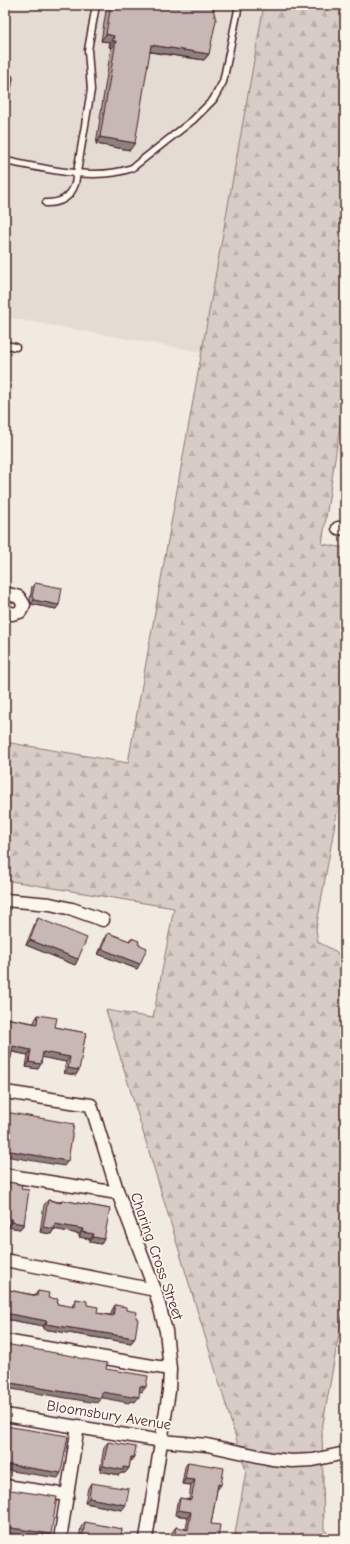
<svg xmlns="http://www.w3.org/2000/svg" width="350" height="1544" font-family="'Comic Neue',sans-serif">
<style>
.built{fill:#e4dbd2}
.forest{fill:url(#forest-firs);stroke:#917678}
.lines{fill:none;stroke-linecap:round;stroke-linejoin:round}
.lane-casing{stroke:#4a1f2b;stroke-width:9}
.street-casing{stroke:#4a1f2b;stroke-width:15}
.lane{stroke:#fbf7ec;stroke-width:6}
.street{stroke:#fbf7ec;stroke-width:12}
.wall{fill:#ac9e9a;stroke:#4a1f2b}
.shaded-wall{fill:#8c817d;stroke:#4a1f2b}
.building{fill:#c8b8b3;stroke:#4a1f2b}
.labels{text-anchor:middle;stroke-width:3.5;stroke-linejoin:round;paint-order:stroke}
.street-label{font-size:15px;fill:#4a1f2b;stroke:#fbf7ec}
</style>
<defs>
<pattern id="forest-firs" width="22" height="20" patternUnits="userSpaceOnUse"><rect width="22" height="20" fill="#d8ccc6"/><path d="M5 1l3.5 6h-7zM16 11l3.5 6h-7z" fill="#bbafaa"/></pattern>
</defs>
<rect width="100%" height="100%" fill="#f0eae0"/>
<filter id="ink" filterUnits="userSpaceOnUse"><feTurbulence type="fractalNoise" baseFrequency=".025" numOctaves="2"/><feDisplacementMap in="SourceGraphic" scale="8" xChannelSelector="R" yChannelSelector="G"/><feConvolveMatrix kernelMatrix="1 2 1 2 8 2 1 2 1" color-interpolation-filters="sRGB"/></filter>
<g filter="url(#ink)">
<!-- built -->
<polygon class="built" points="5,5 264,5 202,352 5,317"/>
<!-- forest -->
<polygon class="forest" points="264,5 345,5 345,393 322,544 345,548 345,768 316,929 318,942 337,952 345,974 345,1300 322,1429 324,1529 333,1539 234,1539 246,1471 106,1010 153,1018 174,908 5,880 5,742 128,763"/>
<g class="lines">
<!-- lane casing -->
<g class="lane-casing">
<g id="lane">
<polyline points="5,103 9,78"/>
<path d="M5 161C43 168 95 182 132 168L193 120 213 100 223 82 239 5"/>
<path d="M46 203C61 203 70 198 75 184L91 90 88 50 96 5"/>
<polyline points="5,345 16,347"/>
</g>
</g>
<!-- street casing -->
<g class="street-casing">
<g id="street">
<polyline points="338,528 345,529"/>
<polyline points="5,593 19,597 24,605 20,612 12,614 5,610"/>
<polyline points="5,900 50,904 72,909 103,920"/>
<polyline points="5,1092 91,1105 118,1193 155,1290 166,1331 170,1369 169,1391 146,1539"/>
<polyline points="5,1175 118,1193"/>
<polyline points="5,1260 155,1290"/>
<polyline points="5,1341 170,1369"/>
<polyline points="5,1415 162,1441 207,1445 272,1459 292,1461 313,1460 345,1453"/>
<polyline points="5,1486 68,1495"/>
<polyline points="60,1539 78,1426"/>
</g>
</g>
<!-- lane -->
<use href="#lane" class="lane"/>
<!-- street -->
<use href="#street" class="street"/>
</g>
<!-- wall -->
<g class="wall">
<polygon points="107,5 224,5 223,6 213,8 209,54 204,60 149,52 130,150 96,144 111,48 109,47 110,42 101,41"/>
<polygon points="35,583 56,609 31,604 30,600 32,586"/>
<polygon points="38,918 78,959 75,965 26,945 35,923"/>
<polygon points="108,933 129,941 131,938 138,944 137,969 98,954 105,938"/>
<polygon points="38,1015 55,1027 86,1033 76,1075 64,1073 66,1062 42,1057 38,1069 26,1067 28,1055 12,1052 7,1063 5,1063 5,1018 34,1023 35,1020"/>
<polygon points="9,1182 21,1189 24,1224 20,1229 8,1227 9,1225 5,1224 5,1187"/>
<polygon points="48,1200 60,1202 62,1200 110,1209 101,1244 90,1242 90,1239 79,1237 79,1234 54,1229 51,1234 40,1232 44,1205"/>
<polygon points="5,1286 9,1290 18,1292 35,1295 38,1291 48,1298 57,1304 72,1307 73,1304 76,1299 87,1305 97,1313 111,1315 112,1310 115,1305 126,1310 136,1318 135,1338 131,1343 43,1329 43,1326 5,1319"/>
<polygon points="108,1442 130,1462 129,1468 125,1473 121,1473 119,1475 100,1471 104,1447"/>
<polygon points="188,1462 217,1490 211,1524 218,1539 171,1539 172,1532 176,1527 186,1529 188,1517 175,1515 177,1503 180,1498 189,1500 191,1485 182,1484 185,1467"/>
<polygon points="345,1479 345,1495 340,1483 343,1480"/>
<polygon points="91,1483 122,1510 85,1503 88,1488"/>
<polygon points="85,1522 121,1539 79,1539 81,1527"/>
</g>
<!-- shaded-wall -->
<g class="shaded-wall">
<polygon points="210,5 224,5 223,6 207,9"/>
<polygon points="106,34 114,36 110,42 101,41"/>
<polygon points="113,41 116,41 111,48 109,47"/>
<polygon points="151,45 209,54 204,60 146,51"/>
<polygon points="100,137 135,143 130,150 96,144"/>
<polygon points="34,600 59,605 56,609 31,604"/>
<polygon points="30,940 78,959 75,965 26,945"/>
<polygon points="102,949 140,964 137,969 98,954"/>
<polygon points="13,1046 31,1050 28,1055 9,1051"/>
<polygon points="43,1052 70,1057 66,1062 40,1057"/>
<polygon points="5,1057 11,1058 7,1063 5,1063"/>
<polygon points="29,1062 41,1064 38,1069 26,1067"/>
<polygon points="68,1068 79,1070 76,1075 64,1073"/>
<polygon points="5,1150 68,1161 64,1166 5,1156"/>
<polygon points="5,1218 12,1220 9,1225 5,1224"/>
<polygon points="12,1222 24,1224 20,1229 8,1227"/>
<polygon points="55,1224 83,1229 79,1234 54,1229 51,1234 40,1232 43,1227"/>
<polygon points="82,1232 94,1234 90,1239 79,1237"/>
<polygon points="93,1237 104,1239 101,1244 90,1242"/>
<polygon points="5,1313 47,1321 43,1326 5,1319"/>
<polygon points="46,1324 135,1338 131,1343 43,1329"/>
<polygon points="5,1382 101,1398 97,1403 5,1388"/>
<polygon points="140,1386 146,1387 142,1392 137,1391"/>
<polygon points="102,1392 133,1396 139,1397 135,1402 130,1401 129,1403 98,1397"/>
<polygon points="131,1457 134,1457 130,1462 127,1462"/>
<polygon points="5,1464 61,1473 58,1478 5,1470"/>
<polygon points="103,1466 123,1467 129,1468 125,1473 121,1473 119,1475 100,1471"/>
<polygon points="185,1479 195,1480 191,1485 182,1484"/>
<polygon points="218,1484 221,1485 217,1490 214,1489"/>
<polygon points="89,1498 126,1505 122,1510 85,1503"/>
<polygon points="178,1510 191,1512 188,1517 175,1515"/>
<polygon points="5,1527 51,1534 47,1539 43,1539 5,1533"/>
</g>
<!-- building -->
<g class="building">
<polygon points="111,5 212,5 216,20 209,54 151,45 135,143 100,137 116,41 113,41 114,36 106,34"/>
<polygon points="35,583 62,588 59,605 34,600 32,596"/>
<polygon points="38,918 87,938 78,959 30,940"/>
<polygon points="108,933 130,941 131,938 139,941 138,944 147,948 140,964 102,949"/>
<polygon points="38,1015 57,1018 55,1027 86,1033 79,1070 68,1068 70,1057 43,1052 41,1064 29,1062 31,1050 13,1046 11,1058 5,1057 5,1018 37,1024"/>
<polygon points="5,1112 74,1124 68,1161 5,1150"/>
<polygon points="9,1182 22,1185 21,1189 29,1190 24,1224 12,1222 12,1220 5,1218 5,1204"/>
<polygon points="48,1200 61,1203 62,1200 110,1209 104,1239 93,1237 94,1234 82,1232 83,1229 55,1224 54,1229 43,1227"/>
<polygon points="5,1286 9,1287 9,1290 18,1292 37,1296 38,1291 49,1293 48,1298 58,1299 57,1304 75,1307 76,1299 87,1301 87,1305 98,1307 97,1313 113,1316 115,1305 126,1307 126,1310 137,1312 136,1318 138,1319 135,1338 46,1324 47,1321 5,1313"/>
<polygon points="5,1344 78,1357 78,1358 107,1363 106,1369 148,1376 146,1387 140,1386 139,1397 133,1396 132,1397 102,1392 101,1398 5,1382"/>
<polygon points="5,1426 68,1436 61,1473 5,1464"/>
<polygon points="108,1442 136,1447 134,1457 131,1457 129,1468 123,1467 123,1470 103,1466"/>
<polygon points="188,1462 224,1468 221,1485 218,1484 211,1524 220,1525 218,1539 178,1539 174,1538 176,1527 188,1530 191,1512 178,1510 180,1498 191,1500 195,1480 185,1479"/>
<polygon points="345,1479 345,1485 343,1480"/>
<polygon points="91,1483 129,1489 126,1505 89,1498"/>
<polygon points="5,1489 57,1497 51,1534 5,1527"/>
<polygon points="85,1522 122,1529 121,1539 82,1539"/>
</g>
</g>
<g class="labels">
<!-- street labels -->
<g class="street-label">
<text transform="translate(157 1256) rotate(71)" y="5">Charing Cross Street</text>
<text transform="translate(109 1415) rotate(9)" y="5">Bloomsbury Avenue</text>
</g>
</g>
<!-- margin -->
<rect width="350" height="1544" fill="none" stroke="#fbf7ec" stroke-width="20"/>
<rect x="10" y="10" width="330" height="1524" fill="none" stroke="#4a1f2b" stroke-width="1.5" filter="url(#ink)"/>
</svg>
